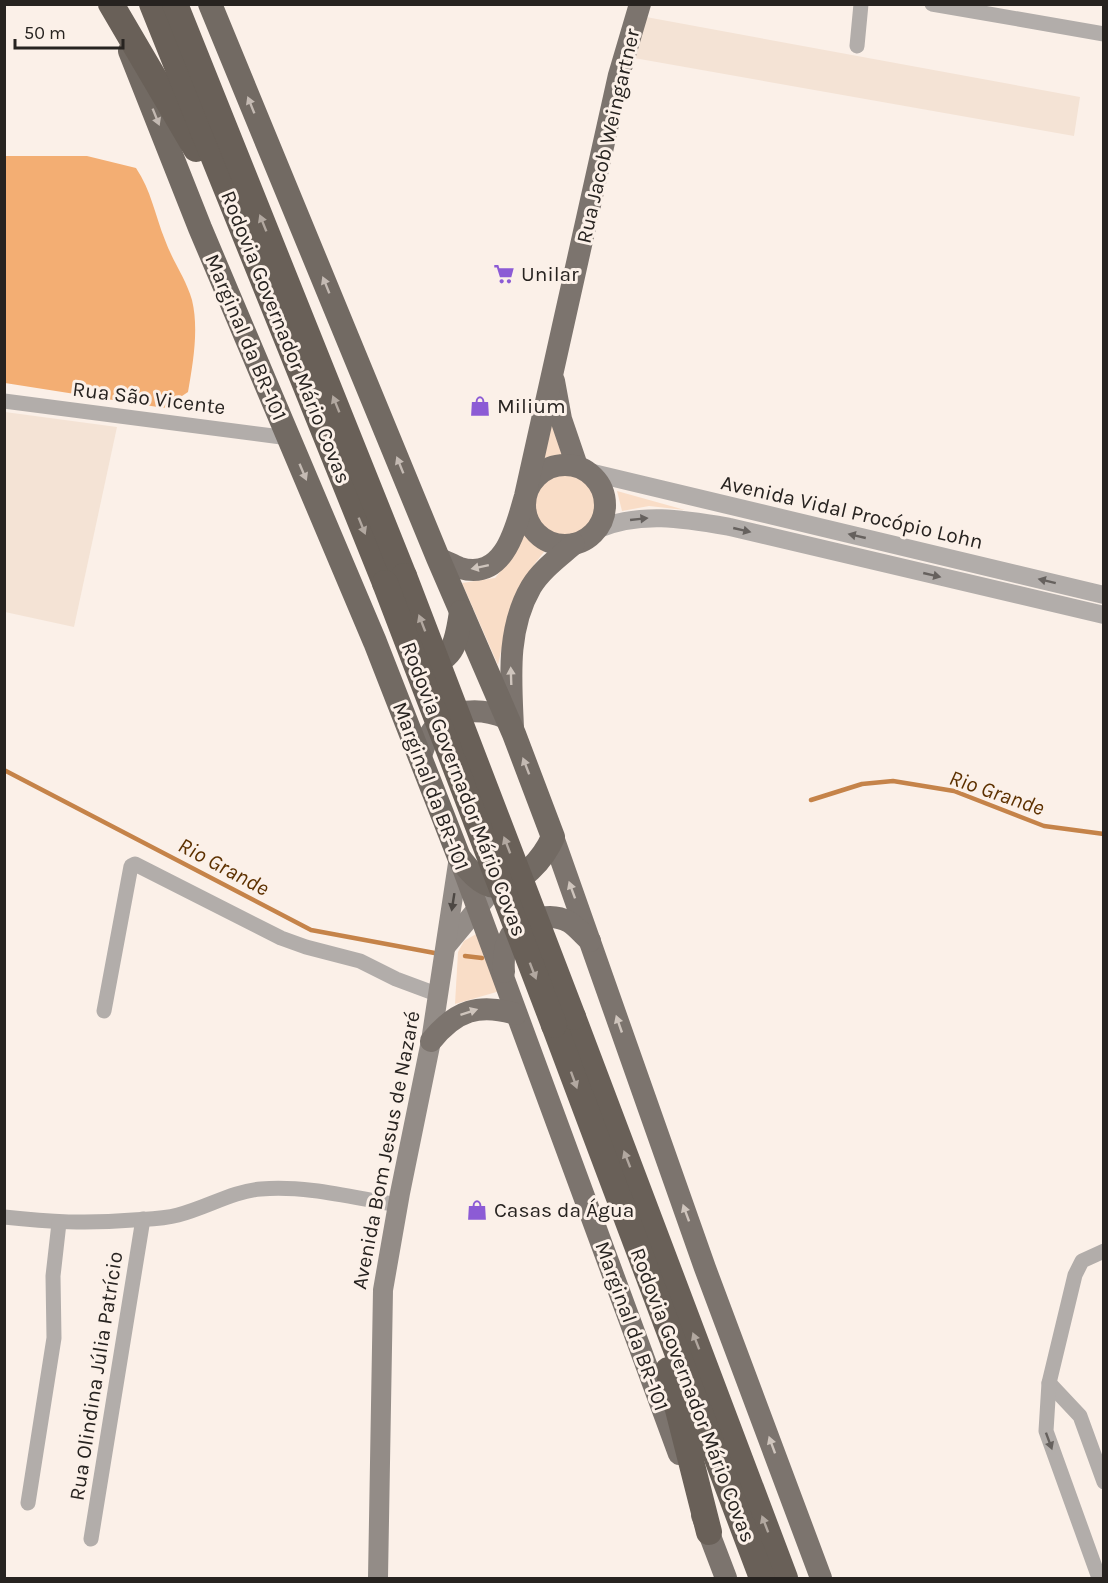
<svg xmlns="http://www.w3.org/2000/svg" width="1108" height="1583" font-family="Karla,sans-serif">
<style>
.built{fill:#f4e3d5}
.green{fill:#f9ddc7}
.forest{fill:#f3ae73}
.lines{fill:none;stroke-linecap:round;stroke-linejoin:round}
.stream{stroke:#c58349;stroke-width:4.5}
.minor{stroke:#b2adaa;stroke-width:15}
.tertiary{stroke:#b2adaa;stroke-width:18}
.secondary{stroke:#938c87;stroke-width:20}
.primary{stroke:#7c746e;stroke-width:22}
.trunk{stroke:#726a63;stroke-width:24}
.motorway{stroke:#696058;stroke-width:26}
.motorway-bridge{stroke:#696058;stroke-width:26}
.oneway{fill:#c4bab3}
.oneway2{fill:#b2a8a0}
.oneway3{fill:#66615e}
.oneway4{fill:#cfc5bd}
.oneway5{fill:#4d4844}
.labels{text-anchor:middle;stroke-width:6;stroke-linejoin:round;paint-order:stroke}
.street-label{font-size:21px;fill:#272320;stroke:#fbf0e8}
.poi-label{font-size:21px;fill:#272320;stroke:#fbf0e8;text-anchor:start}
.water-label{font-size:22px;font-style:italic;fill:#5d3100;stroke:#fbf0e8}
</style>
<rect width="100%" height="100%" fill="#fbf0e8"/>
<!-- built -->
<g class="built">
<polygon points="646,17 1080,97 1074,136 634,58"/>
<polygon points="5,412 117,427 74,627 5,612"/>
</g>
<!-- green -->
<g class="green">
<polygon points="550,415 565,457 547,459 541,464"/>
<circle cx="566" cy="506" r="31"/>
<polygon points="617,491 685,510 649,506 622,511"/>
<polygon points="525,532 535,543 547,548 530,570 508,619 498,665 462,583 495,578 513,556"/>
<polygon points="478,933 500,991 455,1004 458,952 464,941"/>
</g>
<!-- forest -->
<path class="forest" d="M4 156H87L136 168C151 190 155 215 165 240 172 260 186 279 192 300 199 329 193 363 188 392L164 408 5 383Z"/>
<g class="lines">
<!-- stream -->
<g class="stream">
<polyline points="4,770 311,930 440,954"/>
<polyline points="811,800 862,784 893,781 954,791 1044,826 1104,834"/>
<polyline points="465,956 482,958"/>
</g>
<!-- minor -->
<g class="minor">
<polyline points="932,4 1104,34"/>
<polyline points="857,46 861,4"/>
<polyline points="4,401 289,438"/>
<polyline points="104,1011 131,866 135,864 281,938 306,947 360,961 396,979 439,995"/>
<path d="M4 1217C50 1222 87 1224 133 1220 148 1219 163 1219 178 1215 206 1208 233 1191 261 1189 306 1185 354 1198 398 1205"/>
<polyline points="1049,1383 1080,1416 1104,1482"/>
<polyline points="28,1503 54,1338 53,1276 59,1223"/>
<polyline points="91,1539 143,1219"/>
<polyline points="1099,1578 1046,1431 1049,1383 1075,1275 1082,1261 1104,1251"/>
</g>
<!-- tertiary -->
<g class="tertiary">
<polyline points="589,472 1104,595"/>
<path d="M596 530C640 511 684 519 730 527L1104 615"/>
</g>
<!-- secondary -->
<g class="secondary">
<polyline points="447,945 486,898"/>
<polyline points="378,1578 383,1290 400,1193 431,1041 459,857"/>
</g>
<!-- primary -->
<g class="primary">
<polyline points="554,381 561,419 577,466"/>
<circle cx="565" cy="505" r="40"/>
<path d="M438 558C445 561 453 565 460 568 505 581 516 527 525 496L619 75 640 4"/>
<path d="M513 728C511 680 506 630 531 587 541 570 559 557 574 544"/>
<path d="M420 758C424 748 426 739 432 731 450 707 482 708 506 718"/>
<polyline points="553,837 705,1268 821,1578"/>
<polyline points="460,860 679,1454"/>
<path d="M504 972C502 943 511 922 541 918 550 916 560 917 569 922 576 926 583 935 590 941"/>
<path d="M431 1041C456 1010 479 1003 516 1014"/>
<polyline points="702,1515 726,1578"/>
</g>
<!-- trunk -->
<g class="trunk">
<path d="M130 51 200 228 375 642 459 857C467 868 480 885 495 886 519 889 545 856 553 837L514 734 438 558 210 4"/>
<path d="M420 666C455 661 456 643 461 612"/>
</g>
<!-- motorway -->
<g class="motorway">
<polyline points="111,4 196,149"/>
<polyline points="152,4 385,583"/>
<polyline points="175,4 404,576"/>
<polyline points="573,1017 785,1578"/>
<polyline points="554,1025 762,1578"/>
<polyline points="668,1370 709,1532"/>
</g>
<!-- motorway-bridge -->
<g class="motorway-bridge">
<polyline points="404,576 573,1017"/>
<polyline points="385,583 554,1025"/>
</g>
</g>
<!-- one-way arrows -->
<defs><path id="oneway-solid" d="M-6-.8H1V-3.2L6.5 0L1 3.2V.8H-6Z" transform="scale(1.5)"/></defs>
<g class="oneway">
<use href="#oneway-solid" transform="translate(251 105) rotate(-112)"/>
<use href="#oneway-solid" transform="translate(156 117) rotate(68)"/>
<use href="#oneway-solid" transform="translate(326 285) rotate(-112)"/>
<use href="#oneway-solid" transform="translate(400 465) rotate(-112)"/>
<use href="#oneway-solid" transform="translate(303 472) rotate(67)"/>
<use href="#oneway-solid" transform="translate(526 766) rotate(-111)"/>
</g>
<g class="oneway2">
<use href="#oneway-solid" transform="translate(263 223) rotate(-112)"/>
<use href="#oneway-solid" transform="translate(336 404) rotate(-112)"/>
<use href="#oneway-solid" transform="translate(362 526) rotate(68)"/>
<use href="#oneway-solid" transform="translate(422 623) rotate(-111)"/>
<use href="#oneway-solid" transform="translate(507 845) rotate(-111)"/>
<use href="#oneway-solid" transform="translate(533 971) rotate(69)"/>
<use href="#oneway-solid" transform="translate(574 1080) rotate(70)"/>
<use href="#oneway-solid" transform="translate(627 1159) rotate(-111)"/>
<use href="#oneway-solid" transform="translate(696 1341) rotate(-111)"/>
<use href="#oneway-solid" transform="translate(765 1524) rotate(-111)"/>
</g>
<g class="oneway3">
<use href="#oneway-solid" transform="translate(639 519) rotate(-6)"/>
<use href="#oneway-solid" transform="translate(742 530) rotate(13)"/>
<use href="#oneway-solid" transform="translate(857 536) rotate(-167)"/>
<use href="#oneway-solid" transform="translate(932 575) rotate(13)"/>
<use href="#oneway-solid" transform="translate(1047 581) rotate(-166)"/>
<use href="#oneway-solid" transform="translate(1049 1441) rotate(70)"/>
</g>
<g class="oneway4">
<use href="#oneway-solid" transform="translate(480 567) rotate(168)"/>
<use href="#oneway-solid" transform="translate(511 676) rotate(-92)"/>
<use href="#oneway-solid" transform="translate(572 890) rotate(-110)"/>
<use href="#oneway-solid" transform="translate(469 1012) rotate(-18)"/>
<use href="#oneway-solid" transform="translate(619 1024) rotate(-109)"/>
<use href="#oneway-solid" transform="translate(686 1213) rotate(-110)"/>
<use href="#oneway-solid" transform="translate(772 1445) rotate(-110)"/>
</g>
<use class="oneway5" href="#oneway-solid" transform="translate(453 902) rotate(99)"/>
<!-- icons -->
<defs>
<g id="supermarket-bare" transform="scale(1.62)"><path d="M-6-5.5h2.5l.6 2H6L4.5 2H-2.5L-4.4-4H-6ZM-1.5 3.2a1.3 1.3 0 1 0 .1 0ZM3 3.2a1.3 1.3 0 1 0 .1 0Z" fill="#8c5bd5" stroke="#fbf0e8" stroke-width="2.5" paint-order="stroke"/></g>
<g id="shop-bare" transform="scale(1.62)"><path d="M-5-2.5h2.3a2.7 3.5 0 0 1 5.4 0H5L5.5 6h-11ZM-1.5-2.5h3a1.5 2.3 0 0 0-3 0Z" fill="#8c5bd5" stroke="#fbf0e8" stroke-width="2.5" paint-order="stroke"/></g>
</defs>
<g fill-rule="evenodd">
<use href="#supermarket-bare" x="504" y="274"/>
<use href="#shop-bare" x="480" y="406"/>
<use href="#shop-bare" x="477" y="1210"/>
</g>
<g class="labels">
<!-- street labels -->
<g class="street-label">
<text transform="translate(608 136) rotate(-77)" y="7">Rua Jacob Weingartner</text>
<text transform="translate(246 337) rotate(67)" y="7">Marginal da BR-101</text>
<text transform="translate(286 337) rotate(68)" y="7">Rodovia Governador Mário Covas</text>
<text transform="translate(149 398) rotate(7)" y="7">Rua São Vicente</text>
<text transform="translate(852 512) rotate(13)" y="7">Avenida Vidal Procópio Lohn</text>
<text transform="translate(431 786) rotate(69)" y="7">Marginal da BR-101</text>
<text transform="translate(464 789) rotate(69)" y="7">Rodovia Governador Mário Covas</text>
<text transform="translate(386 1150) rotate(-79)" y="7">Avenida Bom Jesus de Nazaré</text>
<text transform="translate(632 1326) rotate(70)" y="7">Marginal da BR-101</text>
<text transform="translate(96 1376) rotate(-81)" y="7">Rua Olindina Júlia Patrício</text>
<text transform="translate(693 1395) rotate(69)" y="7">Rodovia Governador Mário Covas</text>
</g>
<!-- poi labels -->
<g class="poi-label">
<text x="521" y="281">Unilar</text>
<text x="497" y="413">Milium</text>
<text x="494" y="1217">Casas da Água</text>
</g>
<!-- water labels -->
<g class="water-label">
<text transform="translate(997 792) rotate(19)" y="8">Rio Grande</text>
<text transform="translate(224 866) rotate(28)" y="8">Rio Grande</text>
</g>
</g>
<!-- border -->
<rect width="1108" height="1583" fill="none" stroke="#272320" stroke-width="12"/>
<!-- scale -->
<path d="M15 39v9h108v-9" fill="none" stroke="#272320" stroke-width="3"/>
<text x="24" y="39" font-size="18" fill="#272320" stroke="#fbf0e8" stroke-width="4.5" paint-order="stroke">50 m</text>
</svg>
